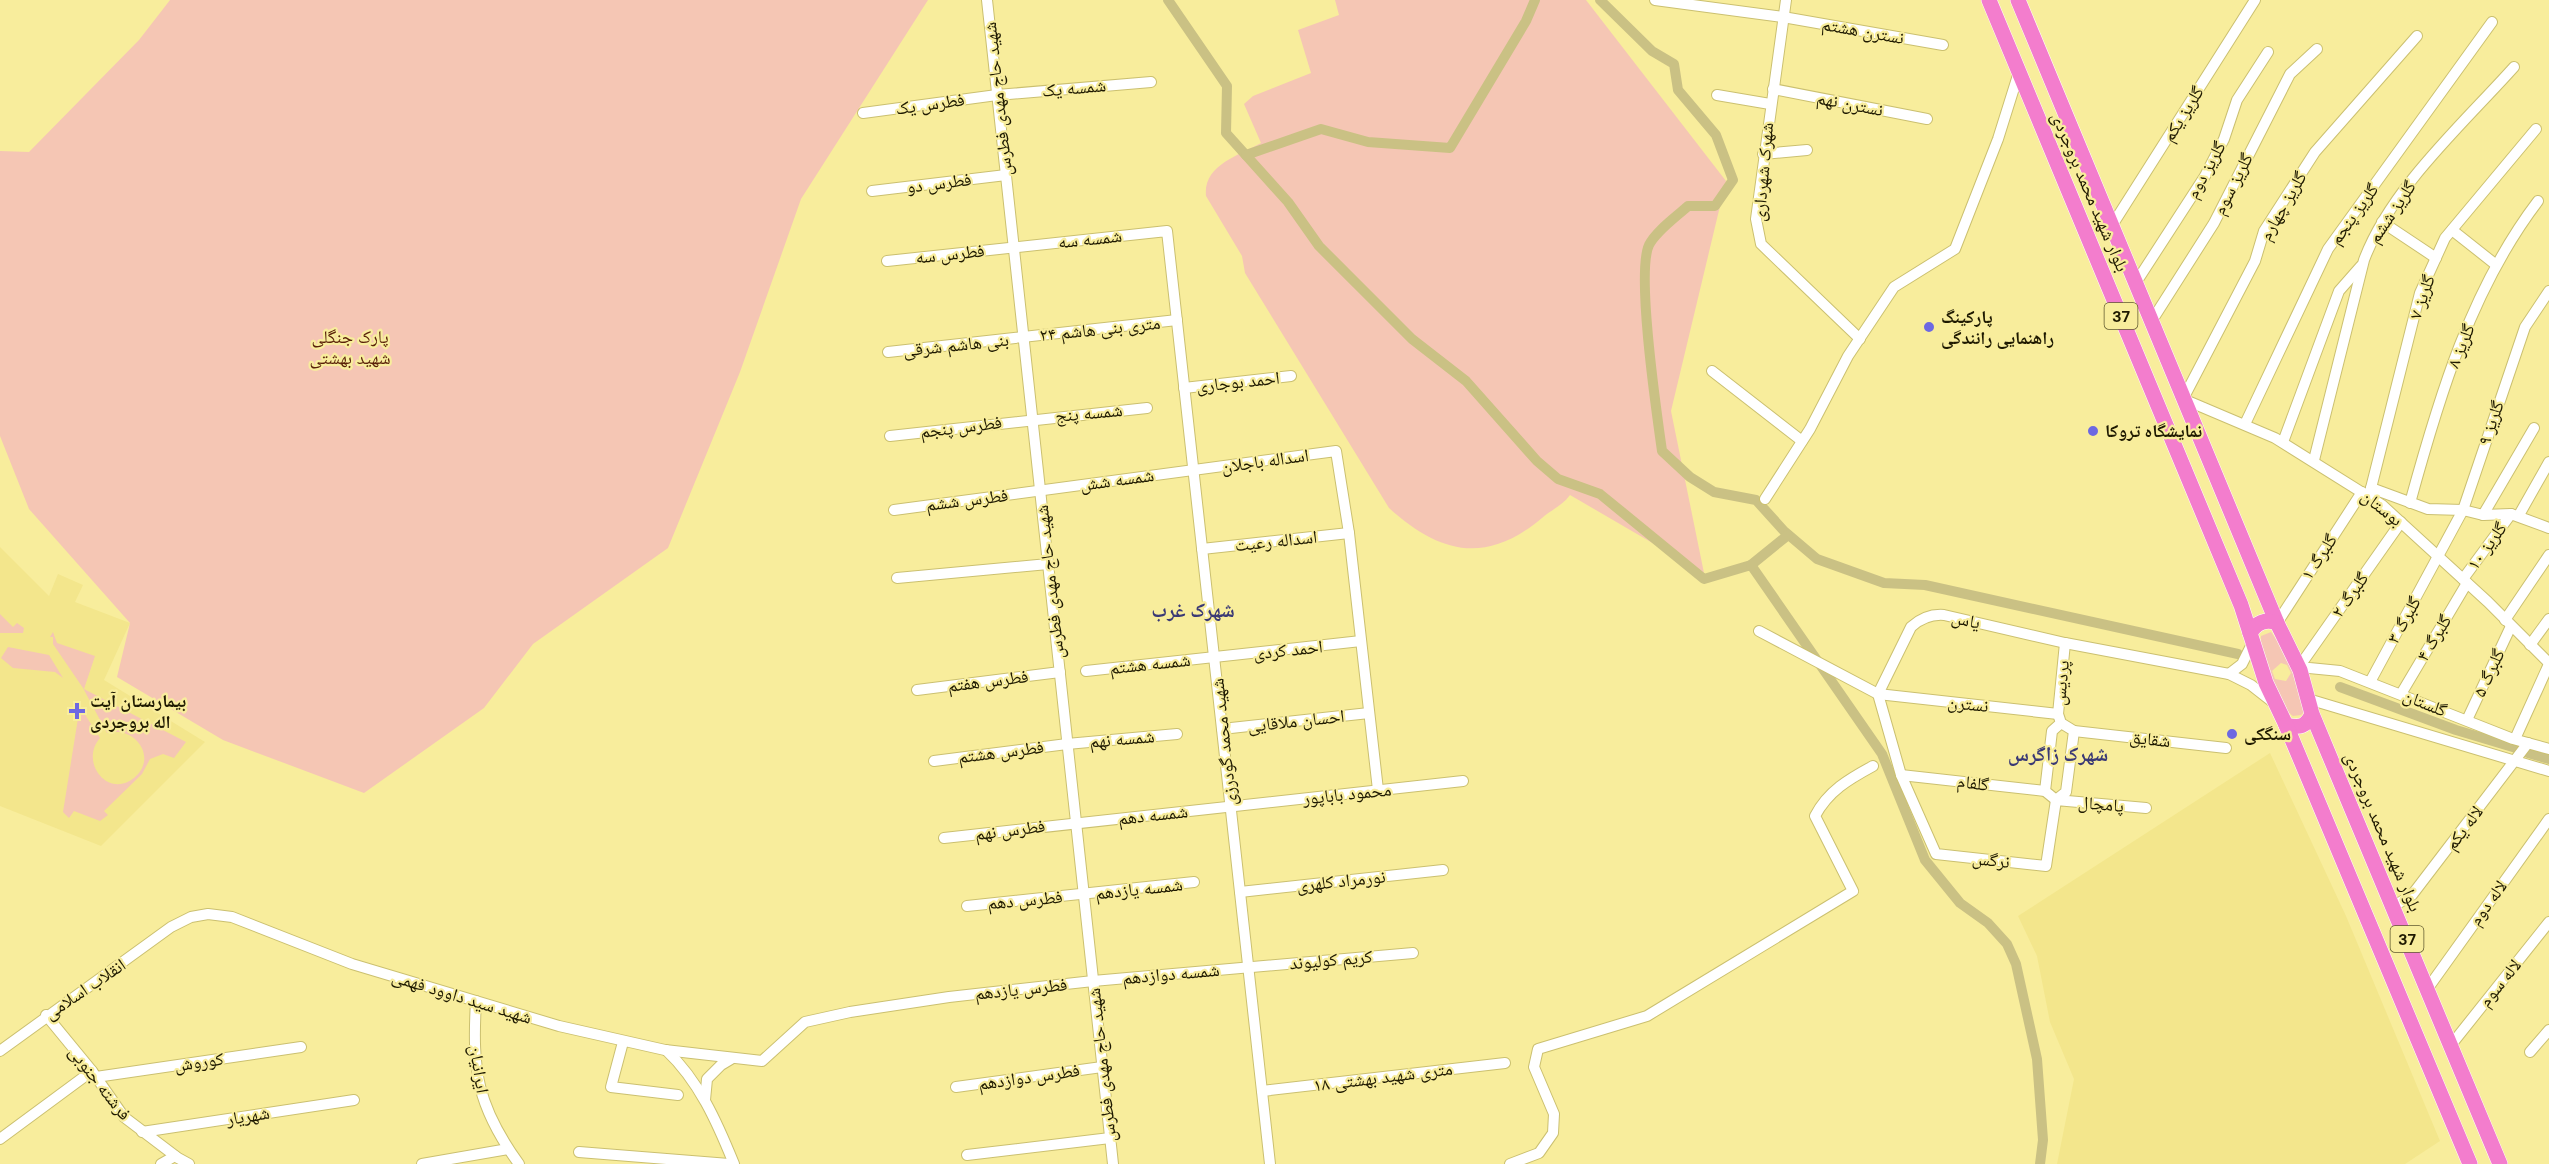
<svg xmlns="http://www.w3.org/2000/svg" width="2549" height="1164" font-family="'DM Sans','Noto Naskh Arabic',sans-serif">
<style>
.built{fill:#f3e68c}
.green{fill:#f5c6b4;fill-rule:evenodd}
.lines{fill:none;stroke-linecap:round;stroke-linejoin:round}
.canal{stroke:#cac184;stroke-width:10}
.minor-casing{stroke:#cbc070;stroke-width:12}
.highway-casing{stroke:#fff;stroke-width:16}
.minor{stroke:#fff;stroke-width:10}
.highway{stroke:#f37dcd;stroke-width:15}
.poi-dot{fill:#6d68e2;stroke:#f8ed9c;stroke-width:2}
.labels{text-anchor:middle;stroke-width:4.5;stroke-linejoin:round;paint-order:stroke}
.shield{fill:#f8ed9c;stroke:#5f592f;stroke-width:1.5}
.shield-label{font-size:16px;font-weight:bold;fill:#1e1900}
.street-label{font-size:18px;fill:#1e1900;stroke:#f8ed9c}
.poi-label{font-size:18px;font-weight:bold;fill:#1e1900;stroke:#f8ed9c;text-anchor:start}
.park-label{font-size:18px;fill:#5a220a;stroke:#f8ed9c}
.neighbourhood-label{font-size:20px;font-weight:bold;fill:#3a3975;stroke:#f8ed9c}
</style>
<rect width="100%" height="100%" fill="#f8ed9c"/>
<!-- built -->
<g class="built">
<polygon points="0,547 49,596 58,574 83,585 75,602 130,623 104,680 205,742 101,846 0,806"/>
<polygon points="2270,753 2346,916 2440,1141 2405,1164 2057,1164 2074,1079 2050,1022 2037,956 2018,916"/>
</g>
<!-- green -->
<g class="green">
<polygon points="170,0 928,0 801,199 740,372 668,548 533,644 484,708 364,793 223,740 117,677 130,623 29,509 0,436 0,151 29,152 139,40"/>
<path d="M1335 0H1586L1726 181 1671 411 1704 573 1570 495C1563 505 1551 510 1542 518 1486 565 1440 554 1389 508L1245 273 1242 256 1206 196C1203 165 1238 156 1261 143L1244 104 1253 96 1311 73 1298 30 1339 15Z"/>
<polygon points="0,614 13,627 17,623 24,628 23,633 0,633"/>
<path d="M53 632 57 643 95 656 84 689 186 742 174 758 163 754 150 759 142 774 104 811 108 815 100 821 74 811 69 818 63 812 79 712 82 710 100 738C79 762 108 799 134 778 159 757 134 725 107 733L83 688 53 644V637H50Z"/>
<path d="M2271 632 2287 655 2305 711 2301 715 2293 716C2277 705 2259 655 2261 636ZM2281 663 2287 665 2291 673 2286 681 2275 679 2272 671Z"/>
<polygon points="8,647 49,655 63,678 55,672 13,668 1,658"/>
</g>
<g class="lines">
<!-- canal -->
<g class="canal">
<polyline points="1168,0 1227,86 1226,133 1288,202 1319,246 1412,339 1466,381 1537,461 1558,479 1600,494 1704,579 1751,565 1882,754 1925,860 1960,903 1988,923 2007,944 2016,964 2037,1059 2043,1140 2040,1164"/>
<path d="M1600 0 1652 51 1674 64 1678 90 1716 135 1733 180 1715 206H1688C1676 217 1656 231 1649 245 1636 273 1657 415 1662 451L1690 477 1714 492 1756 500 1784 531 1817 559 1884 583 1925 585 2238 654"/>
<polyline points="1246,155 1321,129 1368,142 1450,148 1526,21 1535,0"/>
<polyline points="1751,565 1788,535"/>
<polyline points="2340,687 2456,730 2516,748"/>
<polyline points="2528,753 2549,759"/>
</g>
<!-- minor casing -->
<g class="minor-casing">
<g id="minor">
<polyline points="987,0 1113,1164"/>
<polyline points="1655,0 1783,17 1943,45"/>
<polyline points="1786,0 1756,219 1761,244 1860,339"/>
<polyline points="2417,36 2315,152 2264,231 2255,261 2183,399 2275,438 2382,505 2488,602 2549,663"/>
<polyline points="1773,89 1927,119"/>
<polyline points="1717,95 1770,104"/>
<polyline points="863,113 997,95 1151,82"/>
<polyline points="1763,154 1807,150"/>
<polyline points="872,191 1006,175"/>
<polyline points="2382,222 2436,258"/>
<polyline points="2111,227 2255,0"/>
<polyline points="2452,230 2495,264"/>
<polyline points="887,261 1167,231 1270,1164"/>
<polyline points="2135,284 2205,176 2224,139 2237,100 2268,52"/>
<polyline points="2151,322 2214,223 2290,74 2317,49"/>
<polyline points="888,352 1177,320"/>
<polyline points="1712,371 1802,441"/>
<polyline points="1184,388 1291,376"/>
<polyline points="2245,424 2328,249 2492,22"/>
<polyline points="890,436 1147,408"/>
<polyline points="2283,442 2339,291 2361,266"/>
<path d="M2314 460 2364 260C2391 188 2463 124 2514 67"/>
<polyline points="2371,488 2428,509 2463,510 2483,515 2511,514 2549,528"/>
<polyline points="2369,496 2420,293 2445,238 2536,129"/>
<polyline points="1765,499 1810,429 1848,356 1894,287 1955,249 1998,139 2019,72"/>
<path d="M2410 503C2439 397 2471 289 2538 201"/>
<polyline points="894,510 1336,451 1349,533 1378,790"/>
<polyline points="2483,515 2534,428"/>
<polyline points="2519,515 2549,462"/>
<polyline points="2401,522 2299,667 2340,671 2513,739 2549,749"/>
<polyline points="1202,549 1349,533"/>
<polyline points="897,578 1048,564"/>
<polyline points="2463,579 2511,514"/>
<polyline points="2505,620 2549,555"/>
<polyline points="2277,623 2362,492"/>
<polyline points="1759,631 1878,694 2058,714"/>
<polyline points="2530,645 2549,619"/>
<polyline points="1086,671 1361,641"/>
<polyline points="2229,674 2242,664 2253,642"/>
<polyline points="2370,682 2463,510 2525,327 2549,291"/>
<polyline points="917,690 1060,672"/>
<polyline points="2401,694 2467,583"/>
<polyline points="2308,699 2549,771"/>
<polyline points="2060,720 2058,714 2065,643"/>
<polyline points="2467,720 2511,626"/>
<polygon points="2061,723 2074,731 2066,792 2056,800 2045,791 2052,731"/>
<polyline points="1222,729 1369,713"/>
<polyline points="2074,731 2226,748"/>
<polyline points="2515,739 2549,664"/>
<polyline points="934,761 1067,744 1177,734"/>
<polyline points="1901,775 2045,791"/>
<path d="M2146 808 2056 800 2046 866 1936 854 1901 775 1878 694 1911 627C1921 618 1931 614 1944 615L2065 643 2229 674 2251 685 2274 703"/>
<polyline points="944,838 1463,781"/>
<polyline points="1240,892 1443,870"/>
<polyline points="967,906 1194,882"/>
<polyline points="2394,906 2412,895 2528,743"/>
<polyline points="2428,988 2549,819"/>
<path d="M476 1001C472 1071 477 1106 519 1164"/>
<polyline points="46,1015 92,1071 124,1117 178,1158 189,1164"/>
<polyline points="623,1042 611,1087 678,1095"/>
<polyline points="2451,1045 2549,922"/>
<path d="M666 1050C699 1081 717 1122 734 1164"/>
<polyline points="0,1051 171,927 191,917 208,914 232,917 352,964 559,1026 665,1050 762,1061 805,1022 850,1012 949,997 1093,981 1413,953"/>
<polyline points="2530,1052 2549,1030"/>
<polyline points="96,1077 301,1047"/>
<polyline points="956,1087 1102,1067"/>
<polyline points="1262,1091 1505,1063"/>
<polyline points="705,1100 707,1079 721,1065 731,1059"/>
<polyline points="142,1132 354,1100"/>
<polyline points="0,1139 92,1071"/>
<polyline points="579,1152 729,1164"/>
<polyline points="967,1155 1110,1138"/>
<polyline points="161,1164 175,1156"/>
<polyline points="422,1164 508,1149"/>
<path d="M1510 1164 1539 1153 1553 1133 1554 1114 1534 1067 1538 1049 1647 1016 1853 891 1815 816C1828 791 1849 779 1873 766"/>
</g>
</g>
<!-- highway casing -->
<g class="highway-casing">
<g id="highway">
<polyline points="1989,0 2241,605 2250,633"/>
<polyline points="2018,0 2277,623"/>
<path d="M2312 714C2306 727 2300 728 2286 725L2266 683 2250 633C2256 623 2265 618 2277 623L2300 670 2312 714 2500 1164"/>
<polyline points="2286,725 2470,1164"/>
</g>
</g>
<!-- minor -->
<use href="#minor" class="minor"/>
<!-- highway -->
<use href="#highway" class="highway"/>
</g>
<!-- markers -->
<g class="poi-dot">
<circle cx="1929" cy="327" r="6"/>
<circle cx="2093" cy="431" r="6"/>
<path d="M74 702h6v6h6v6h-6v6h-6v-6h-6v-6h6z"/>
<circle cx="2232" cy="734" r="6"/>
</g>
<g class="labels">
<!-- shield labels -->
<g class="shield">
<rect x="2104.5" y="303" width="33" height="26" rx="4.5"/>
<rect x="2390.5" y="926" width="33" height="26" rx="4.5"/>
</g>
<g class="shield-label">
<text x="2121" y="322">37</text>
<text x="2407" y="945">37</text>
</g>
<!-- street labels -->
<g class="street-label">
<text transform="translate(1863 31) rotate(10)" y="6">نسترن هشتم</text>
<text transform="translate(1074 88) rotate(-5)" y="6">شمسه یک</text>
<text transform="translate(998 99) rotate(-96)" y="6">شهید حاج مهدی فطرس</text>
<text transform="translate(930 104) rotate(-8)" y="6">فطرس یک</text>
<text transform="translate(1850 104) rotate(11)" y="6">نسترن نهم</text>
<text transform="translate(2183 114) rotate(-58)" y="6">گلریز یکم</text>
<text transform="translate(2206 170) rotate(-61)" y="6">گلریز دوم</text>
<text transform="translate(1763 172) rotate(-85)" y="6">شهرک شهرداری</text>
<text transform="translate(939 183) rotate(-7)" y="6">فطرس دو</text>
<text transform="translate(2233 184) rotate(-63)" y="6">گلریز سوم</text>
<text transform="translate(2090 192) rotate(67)" y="6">بلوار شهید محمد بروجردی</text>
<text transform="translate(2283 206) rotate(-60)" y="6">گلریز چهارم</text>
<text transform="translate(2392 212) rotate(-56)" y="6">گلریز ششم</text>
<text transform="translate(2354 214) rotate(-54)" y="6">گلریز پنجم</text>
<text transform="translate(1090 239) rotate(-6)" y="6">شمسه سه</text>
<text transform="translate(950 254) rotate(-6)" y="6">فطرس سه</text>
<text transform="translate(2422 297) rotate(-71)" y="6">گلریز ۷</text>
<text transform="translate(1100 329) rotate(-6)" y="6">۲۴ متری بنی هاشم</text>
<text transform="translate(956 345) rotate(-6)" y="6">بنی هاشم شرقی</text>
<text transform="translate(2461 346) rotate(-68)" y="6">گلریز ۸</text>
<text transform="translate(1238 382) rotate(-6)" y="6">احمد بوجاری</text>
<text transform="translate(1089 413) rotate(-5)" y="6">شمسه پنج</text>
<text transform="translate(2491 423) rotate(-71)" y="6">گلریز ۹</text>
<text transform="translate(961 427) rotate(-7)" y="6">فطرس پنجم</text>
<text transform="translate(1265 461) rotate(-8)" y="6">اسداله باجلان</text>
<text transform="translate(1117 480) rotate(-8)" y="6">شمسه شش</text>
<text transform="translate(967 500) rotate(-7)" y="6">فطرس ششم</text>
<text transform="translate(2382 508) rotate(38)" y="6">بوستان</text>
<text transform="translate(1276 541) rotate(-6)" y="6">اسداله رعیت</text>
<text transform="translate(2487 546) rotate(-54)" y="6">گلریز ۱۰</text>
<text transform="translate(2319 557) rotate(-57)" y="6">گلبرگ ۱</text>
<text transform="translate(1050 582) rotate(-96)" y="6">شهید حاج مهدی فطرس</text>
<text transform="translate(2350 595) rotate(-55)" y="6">گلبرگ ۲</text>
<text transform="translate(1966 620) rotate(12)" y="6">یاس</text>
<text transform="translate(2404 620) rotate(-61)" y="6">گلبرگ ۳</text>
<text transform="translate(2434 638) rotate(-59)" y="6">گلبرگ ۴</text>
<text transform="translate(1288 650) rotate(-6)" y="6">احمد کردی</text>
<text transform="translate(1150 664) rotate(-6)" y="6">شمسه هشتم</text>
<text transform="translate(2489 673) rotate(-65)" y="6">گلبرگ ۵</text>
<text transform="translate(988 681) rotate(-7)" y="6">فطرس هفتم</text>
<text transform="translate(2061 683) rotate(-85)" y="6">پردیس</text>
<text transform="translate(2425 703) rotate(22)" y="6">گلستان</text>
<text transform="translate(1968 704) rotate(6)" y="6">نسترن</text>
<text transform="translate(1296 721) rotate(-6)" y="6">احسان ملاقایی</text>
<text transform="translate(1122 739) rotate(-5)" y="6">شمسه نهم</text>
<text transform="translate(2150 739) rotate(6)" y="6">شقایق</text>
<text transform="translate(1224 742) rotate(-96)" y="6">شهید محمد گودرزی</text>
<text transform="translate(1001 752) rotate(-7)" y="6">فطرس هشتم</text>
<text transform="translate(1973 783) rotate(7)" y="6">گلفام</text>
<text transform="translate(1347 794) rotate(-6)" y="6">محمود باباپور</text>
<text transform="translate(2101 804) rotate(5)" y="6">پامچال</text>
<text transform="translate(1153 815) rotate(-6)" y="6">شمسه دهم</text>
<text transform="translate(2464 828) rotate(-53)" y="6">لاله یکم</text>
<text transform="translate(1010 830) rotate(-7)" y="6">فطرس نهم</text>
<text transform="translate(2383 832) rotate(67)" y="6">بلوار شهید محمد بروجردی</text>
<text transform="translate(1991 860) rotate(6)" y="6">نرگس</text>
<text transform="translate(1341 881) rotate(-6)" y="6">نورمراد کلهری</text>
<text transform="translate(1139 889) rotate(-6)" y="6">شمسه یازدهم</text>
<text transform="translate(1025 900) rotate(-5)" y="6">فطرس دهم</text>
<text transform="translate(2488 903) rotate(-54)" y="6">لاله دوم</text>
<text transform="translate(1331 960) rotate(-5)" y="6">کریم کولیوند</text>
<text transform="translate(1171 974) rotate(-5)" y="6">شمسه دوازدهم</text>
<text transform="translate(2500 983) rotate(-51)" y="6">لاله سوم</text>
<text transform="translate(85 989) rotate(-34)" y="6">انقلاب اسلامی</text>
<text transform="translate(1021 989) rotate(-6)" y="6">فطرس یازدهم</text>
<text transform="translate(462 997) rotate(17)" y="6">شهید سید داوود فهمی</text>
<text transform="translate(199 1062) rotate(-8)" y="6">کوروش</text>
<text transform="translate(1102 1065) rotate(-96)" y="6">شهید حاج مهدی فطرس</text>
<text transform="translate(479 1069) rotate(81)" y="6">ایرانیان</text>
<text transform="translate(1029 1077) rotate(-8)" y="6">فطرس دوازدهم</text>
<text transform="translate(1383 1077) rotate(-7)" y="6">۱۸ متری شهید بهشتی</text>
<text transform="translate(100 1083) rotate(52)" y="6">فرشته جنوبی</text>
<text transform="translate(248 1116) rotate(-9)" y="6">شهریار</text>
</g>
<!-- poi labels -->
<g class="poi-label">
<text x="1941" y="323">پارکینگ<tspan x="1941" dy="21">راهنمایی رانندگی</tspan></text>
<text x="2105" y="437">نمایشگاه تروکا</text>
<text x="90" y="707">بیمارستان آیت<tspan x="90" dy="21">اله بروجردی</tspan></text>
<text x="2244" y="740">سنگکی</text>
</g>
<!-- park labels -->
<g class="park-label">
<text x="350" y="343">پارک جنگلی<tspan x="350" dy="21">شهید بهشتی</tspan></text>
</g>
<!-- neighbourhood labels -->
<g class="neighbourhood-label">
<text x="1193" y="617">شهرک غرب</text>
<text x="2058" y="761">شهرک زاگرس</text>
</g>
</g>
</svg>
